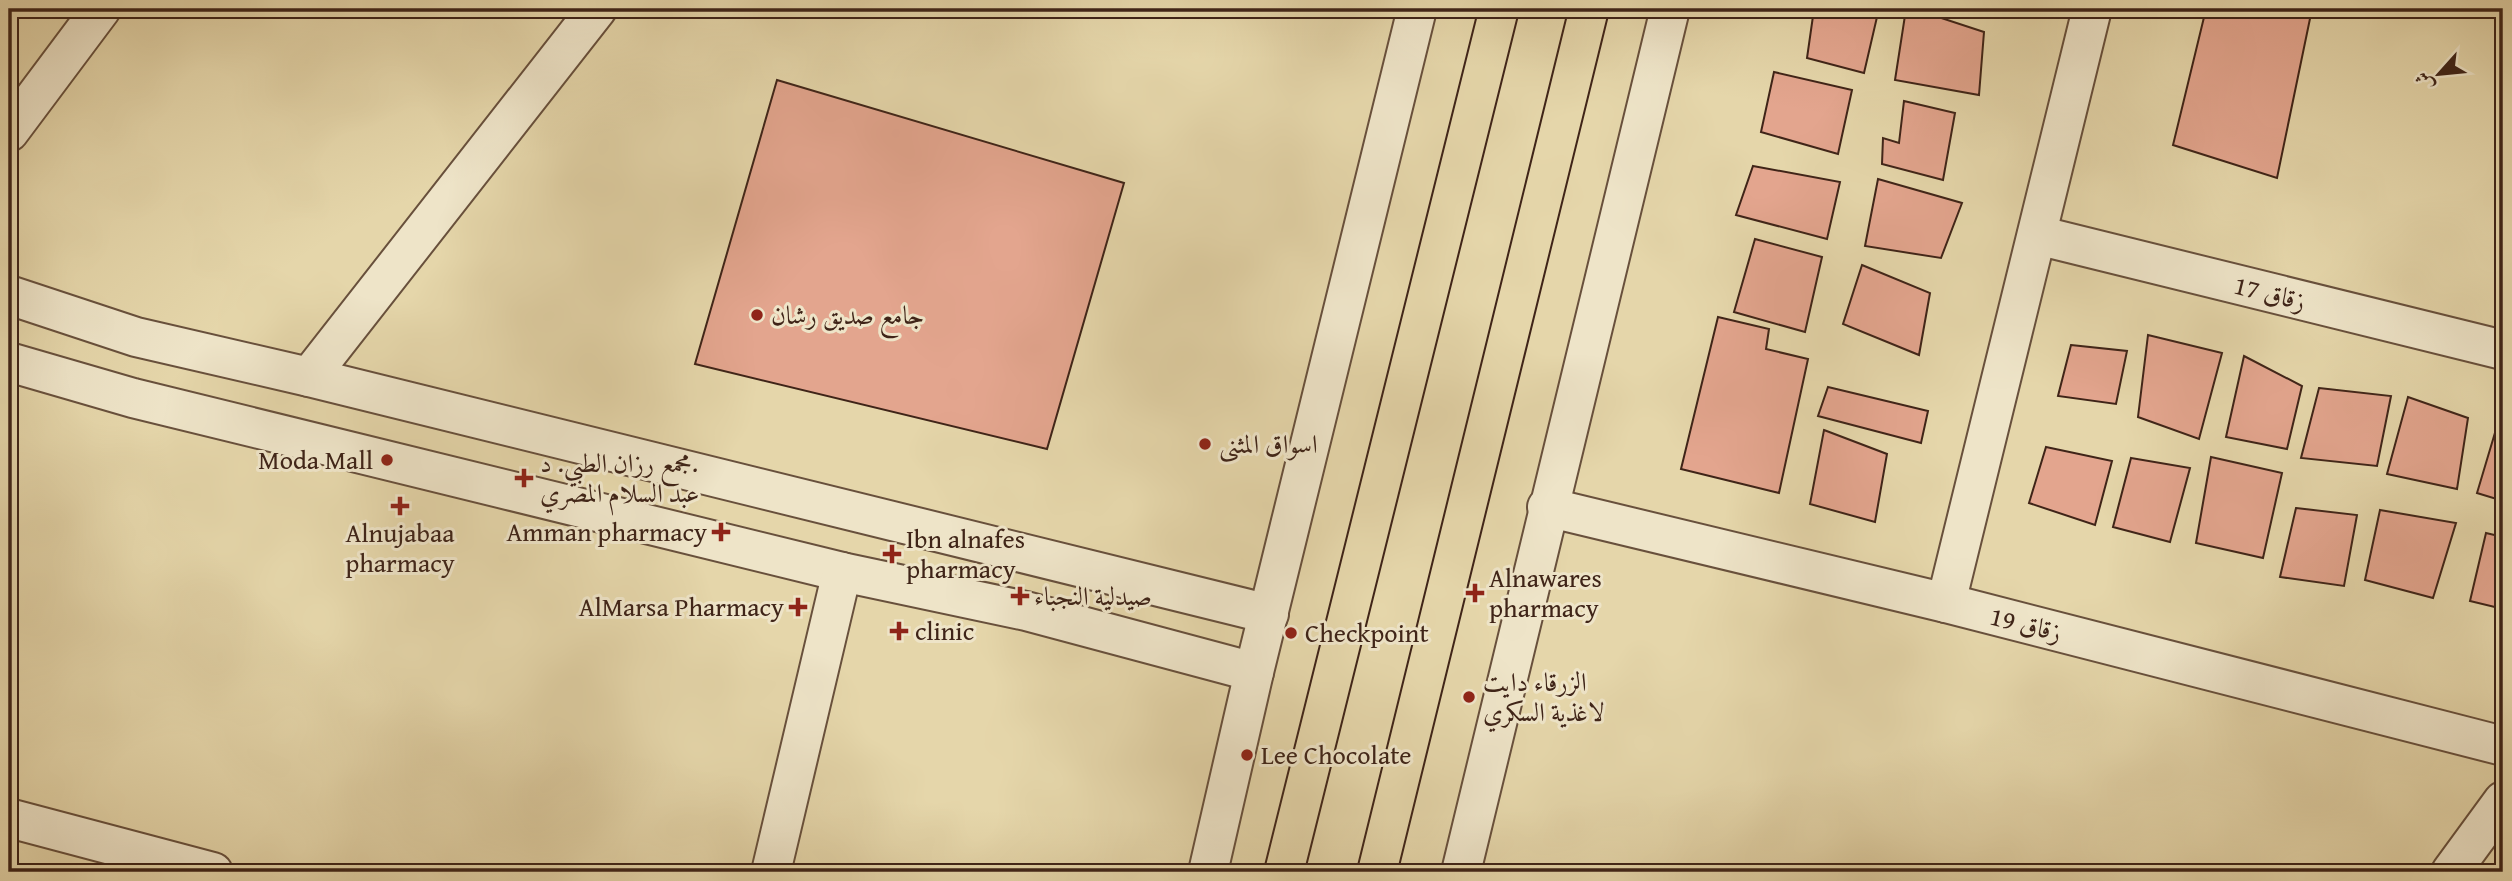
<svg xmlns="http://www.w3.org/2000/svg" width="2512" height="881" font-family="'Gentium Book Plus',Amiri,serif">
<style>
.building{fill:#e3a58e;stroke:#3f2418;stroke-width:2}
.lines{fill:none;stroke-linecap:round;stroke-linejoin:round}
.minor-casing{stroke:#68503c;stroke-width:42}
.highway-casing{stroke:#3f2418;stroke-width:42}
.minor{stroke:#eee4c8;stroke-width:38}
.highway{stroke:#e5d6aa;stroke-width:38}
.poi-dot{fill:#8f2418;stroke:#eee4c8;stroke-width:2.5}
.labels{text-anchor:middle;stroke-width:6;stroke-linejoin:round;paint-order:stroke}
.street-label{font-size:26px;fill:#3f2418;stroke:#eee4c8}
.poi-label{font-size:26px;fill:#3f2418;stroke:#eee4c8;text-anchor:start}
</style>
<rect width="100%" height="100%" fill="#e5d6aa"/>
<filter id="stains"><feTurbulence type="fractalNoise" baseFrequency=".00286" numOctaves="4"/><feColorMatrix values="0 0 0 0 .2 0 0 0 0 .09 0 0 0 0 .02 0 0 0 .5 -.17"/></filter>
<radialGradient id="worn" r=".72"><stop offset=".6" stop-color="#630" stop-opacity="0"/><stop offset="1" stop-color="#630" stop-opacity=".3"/></radialGradient>
<!-- building -->
<g class="building">
<polygon points="1814,9 1843,9 1877,17 1864,73 1807,58"/>
<polygon points="1906,9 1914,9 1984,32 1979,95 1895,80"/>
<polygon points="2206,9 2312,9 2277,178 2173,145"/>
<polygon points="1774,72 1852,90 1838,154 1761,132"/>
<polygon points="777,80 1124,183 1047,449 695,364"/>
<polygon points="1904,101 1955,113 1943,180 1882,164 1883,138 1899,143"/>
<polygon points="1753,166 1840,182 1827,239 1736,215"/>
<polygon points="1878,179 1962,203 1941,258 1865,246"/>
<polygon points="1755,239 1822,257 1805,332 1734,312"/>
<polygon points="1862,265 1930,293 1919,355 1843,324"/>
<polygon points="1718,317 1769,329 1766,349 1808,359 1779,493 1681,469"/>
<polygon points="2148,335 2222,353 2199,439 2138,417"/>
<polygon points="2071,345 2127,351 2116,404 2058,396"/>
<polygon points="2244,356 2302,386 2287,449 2226,437"/>
<polygon points="1828,387 1928,411 1921,443 1818,416"/>
<polygon points="2319,388 2391,396 2377,466 2301,458"/>
<polygon points="2408,397 2468,418 2457,489 2387,474"/>
<polygon points="2497,426 2503,428 2503,501 2477,493"/>
<polygon points="1824,430 1887,454 1875,522 1810,504"/>
<polygon points="2046,447 2112,461 2095,525 2029,503"/>
<polygon points="2211,457 2282,473 2263,558 2196,543"/>
<polygon points="2131,458 2190,468 2170,542 2113,527"/>
<polygon points="2296,508 2357,515 2344,586 2280,577"/>
<polygon points="2380,510 2456,523 2433,598 2365,580"/>
<polygon points="2486,533 2503,537 2503,609 2470,601"/>
</g>
<g class="lines">
<!-- minor casing -->
<g class="minor-casing">
<g id="minor">
<polyline points="9,132 101,9"/>
<polyline points="2037,235 2503,350"/>
<polyline points="9,295 136,337 309,377 1269,614"/>
<polyline points="9,362 133,398 842,572 1026,611 1254,672"/>
<polyline points="309,377 597,9"/>
<polyline points="1547,507 1946,603 2503,746"/>
<polyline points="1946,603 2092,9"/>
<polyline points="9,818 213,872"/>
<polyline points="771,872 842,572"/>
<polyline points="1208,872 1254,672 1417,9"/>
<polyline points="1461,872 1670,9"/>
<polyline points="2451,872 2503,801"/>
</g>
</g>
<!-- highway casing -->
<g class="highway-casing">
<g id="highway">
<polyline points="1284,872 1499,9"/>
<polyline points="1377,872 1589,9"/>
</g>
</g>
<!-- minor -->
<use href="#minor" class="minor"/>
<!-- highway -->
<use href="#highway" class="highway"/>
</g>
<!-- markers -->
<g class="poi-dot">
<circle cx="757" cy="315" r="7"/>
<circle cx="1205" cy="444" r="7"/>
<circle cx="387" cy="460" r="7"/>
<path d="M520.5 467.5h7v7h7v7h-7v7h-7v-7h-7v-7h7z"/>
<path d="M396.5 495.5h7v7h7v7h-7v7h-7v-7h-7v-7h7z"/>
<path d="M717.5 521.5h7v7h7v7h-7v7h-7v-7h-7v-7h7z"/>
<path d="M888.5 543.5h7v7h7v7h-7v7h-7v-7h-7v-7h7z"/>
<path d="M1471.5 582.5h7v7h7v7h-7v7h-7v-7h-7v-7h7z"/>
<path d="M1016.5 585.5h7v7h7v7h-7v7h-7v-7h-7v-7h7z"/>
<path d="M794.5 596.5h7v7h7v7h-7v7h-7v-7h-7v-7h7z"/>
<path d="M895.5 620.5h7v7h7v7h-7v7h-7v-7h-7v-7h7z"/>
<circle cx="1291" cy="633" r="7"/>
<circle cx="1469" cy="697" r="7"/>
<circle cx="1247" cy="755" r="7"/>
</g>
<g class="labels">
<!-- street labels -->
<g class="street-label">
<text transform="translate(2270 293) rotate(14)" y="9">زقاق 17</text>
<text transform="translate(2026 624) rotate(14)" y="9">زقاق 19</text>
</g>
<!-- poi labels -->
<g class="poi-label">
<text x="771" y="324">جامع صديق رشان</text>
<text x="1219" y="453">اسواق المثنى</text>
<text x="373" y="469" text-anchor="end">Moda Mall</text>
<text x="540" y="472">مجمع رزان الطبي. د.<tspan x="540" dy="30">عبد السلام المصري</tspan></text>
<text x="707" y="541" text-anchor="end">Amman pharmacy</text>
<text x="400" y="542" text-anchor="middle">Alnujabaa<tspan x="400" dy="30">pharmacy</tspan></text>
<text x="906" y="548">Ibn alnafes<tspan x="906" dy="30">pharmacy</tspan></text>
<text x="1489" y="587">Alnawares<tspan x="1489" dy="30">pharmacy</tspan></text>
<text x="1034" y="605">صيدلية النجباء</text>
<text x="784" y="616" text-anchor="end">AlMarsa Pharmacy</text>
<text x="915" y="640">clinic</text>
<text x="1305" y="642">Checkpoint</text>
<text x="1483" y="691">الزرقاء دايت<tspan x="1483" dy="30">لاغذية السكري</tspan></text>
<text x="1261" y="764">Lee Chocolate</text>
</g>
</g>
<!-- margin -->
<rect width="2512" height="881" fill="none" stroke="#e5d6aa" stroke-width="35"/>
<rect x="10" y="10" width="2491" height="860" fill="none" stroke="#3f2418" stroke-width="3.5"/>
<rect x="18" y="18" width="2477" height="846" fill="none" stroke="#3f2418" stroke-width="2"/>
<!-- north arrow -->
<g transform="translate(2439 74) rotate(243)" stroke="#eee4c8" stroke-width="5" paint-order="stroke">
<path d="M0-5L12 26L0 18L-12 26Z" fill="#3f2418"/>
<text y="-10" font-size="19" font-weight="bold" text-anchor="middle" fill="#3f2418">ش</text>
</g>
<rect width="100%" height="100%" filter="url(#stains)"/>
<rect width="100%" height="100%" fill="url(#worn)"/>
</svg>
